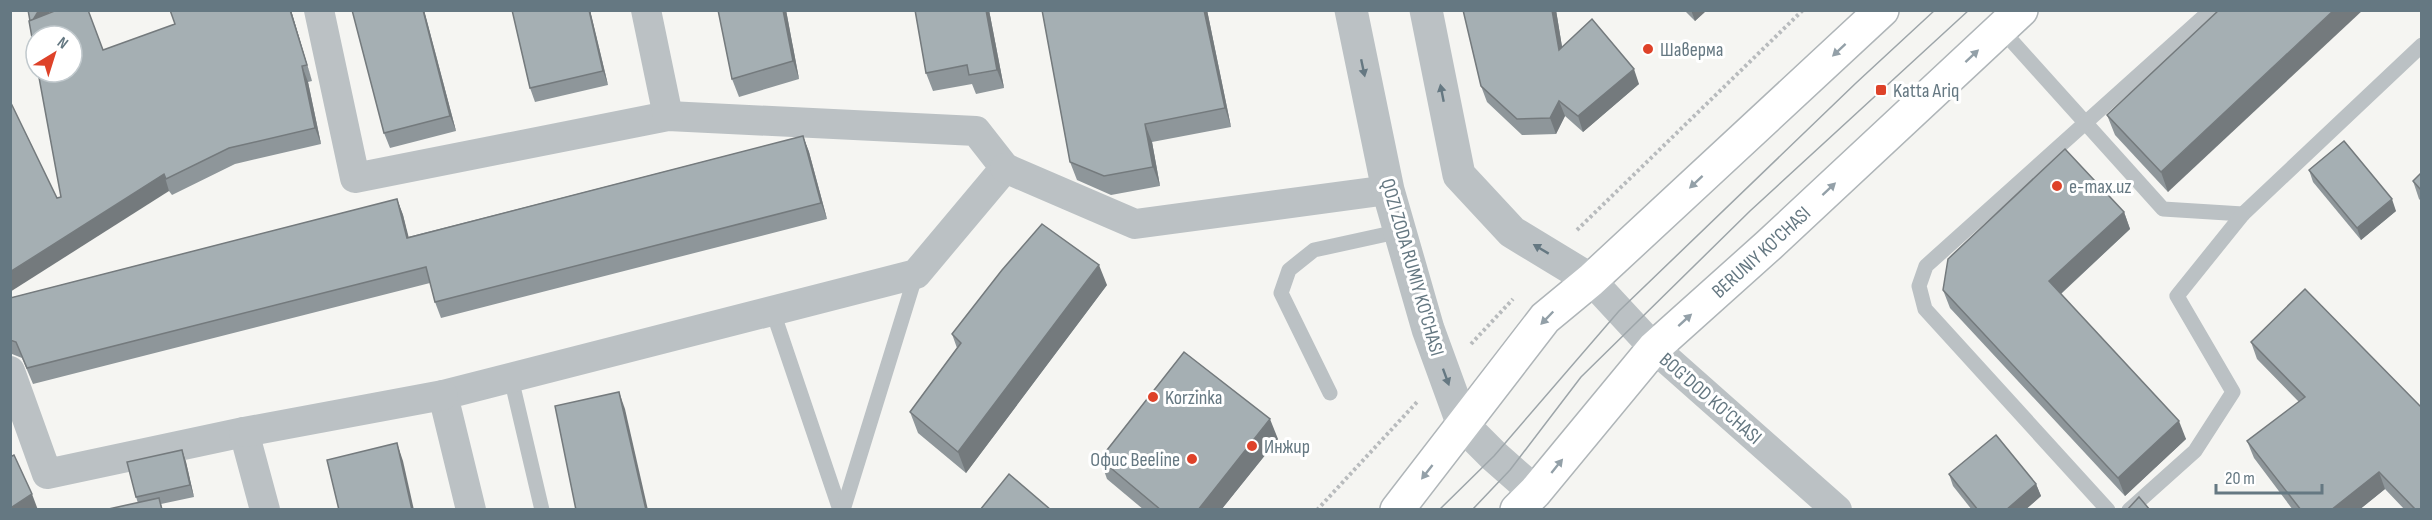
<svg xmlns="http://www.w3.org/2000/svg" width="2432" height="520" font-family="'Sofia Sans Condensed',sans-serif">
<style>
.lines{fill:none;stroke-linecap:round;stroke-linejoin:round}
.primary-casing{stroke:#afb5b8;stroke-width:36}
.path{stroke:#b8bbbd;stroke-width:4;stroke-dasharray:3 3;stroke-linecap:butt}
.service{stroke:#bbc1c4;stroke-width:15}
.minor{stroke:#bbc1c4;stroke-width:30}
.tertiary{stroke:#bbc1c4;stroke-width:33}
.primary{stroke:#fff;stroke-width:33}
.tram{stroke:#9da5a9;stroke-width:1.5}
.wall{fill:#8e969a}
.shaded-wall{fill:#747a7d}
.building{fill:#a5afb3;stroke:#747a7d;stroke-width:1.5}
.oneway{fill:#93a0a8}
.oneway2{fill:#657882}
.poi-dot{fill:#de4229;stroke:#fff;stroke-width:2}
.labels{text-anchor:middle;stroke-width:6;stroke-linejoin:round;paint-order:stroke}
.poi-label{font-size:20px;fill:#657882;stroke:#fff;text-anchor:start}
.street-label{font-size:20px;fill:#657882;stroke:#fff}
</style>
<rect width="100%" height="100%" fill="#f5f5f2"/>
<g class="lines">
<!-- primary casing -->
<g class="primary-casing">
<g id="primary">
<polyline points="1397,510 1545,318 1591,280 1882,10"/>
<path id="s1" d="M1517 510 1535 492 1654 348 1769 245 2021 10"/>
</g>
</g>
<!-- path -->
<g class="path">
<polyline points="1577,230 1803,10"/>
<polyline points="1471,344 1513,299"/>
<polyline points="1317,510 1417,402"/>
</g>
<!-- service -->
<g class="service">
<polyline points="2001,29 2163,209 2243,214 2422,45"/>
<polyline points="773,312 840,510"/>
<polyline points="511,378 542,510"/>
<polyline points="1330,393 1281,293 1289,270 1314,250 1401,231"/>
<polyline points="843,510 916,274"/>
<polyline points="2108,510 1925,309 1919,286 1926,266 2211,10"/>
<polyline points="2129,510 2195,451 2233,392 2177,296 2243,214"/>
</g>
<!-- minor -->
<g class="minor">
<polyline points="319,10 355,178 668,116 976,131 1005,168 916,274 443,395 471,510"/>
<polyline points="646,10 668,116"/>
<polyline points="1005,168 1135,224 1388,190"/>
<polyline points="1591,280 1654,348 1837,510"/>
<polyline points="10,371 47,474 244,432 265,510"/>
<polyline points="244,432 443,395"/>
</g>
<!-- tertiary -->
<g class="tertiary">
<polyline points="1351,10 1388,190 1428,329 1463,425 1494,456 1535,492"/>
<polyline points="1426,10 1459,175 1512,232 1591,280"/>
</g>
<!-- primary -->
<use href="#primary" class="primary"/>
<!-- tram -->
<g class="tram">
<polyline points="1439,510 1494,456 1619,311 1856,83 1935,10"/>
<polyline points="1472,510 1510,470 1581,377 1750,211 1969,10"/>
</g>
</g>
<!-- wall -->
<g class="wall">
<polygon points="291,10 312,81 308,82 321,144 235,164 172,195 169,191 57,198 61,197 30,21 49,13 103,50"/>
<polygon points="424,10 456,131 390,148 384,133"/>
<polygon points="590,10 608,85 535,102 530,88"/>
<polygon points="786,10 799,79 739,97 732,79"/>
<polygon points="915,10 989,10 1004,88 976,94 972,84 933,91 926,73"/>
<polygon points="1042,10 1207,10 1231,127 1152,142 1160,186 1111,195 1077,180 1070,162"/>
<polygon points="1463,10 1556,10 1562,47 1639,84 1583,132 1565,116 1556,134 1522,135 1487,102 1481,86"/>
<polygon points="1684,10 1707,10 1695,21"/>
<polygon points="2219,10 2168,192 2115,135 2107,115"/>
<polygon points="803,136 809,152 827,219 441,318 435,302 430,283 33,384 22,358 12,354 10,354 10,298 397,199 403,215 408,237"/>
<polygon points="2309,170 2396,211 2361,240 2313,182"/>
<polygon points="2421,173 2421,201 2419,199 2413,181"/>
<polygon points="2124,212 2130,229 2061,294 2186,439 2125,496 1950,308 1943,290"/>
<polygon points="1107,285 966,473 918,433 910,412 957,348 952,334"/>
<polygon points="2251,342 2421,510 2405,510 2385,489 2359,510 2293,510 2254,458 2247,441 2299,402 2257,359"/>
<polygon points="1278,439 1221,510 1144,510 1107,479 1100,459"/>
<polygon points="182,450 186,462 194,497 161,504 163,510 138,503 136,497"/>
<polygon points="1949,474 2036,484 2041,496 2025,510 1972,510 1953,486"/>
</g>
<!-- shaded-wall -->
<g class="shaded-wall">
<polygon points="39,10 51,10 34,36 30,24"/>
<polygon points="290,10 291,10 312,81 307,65"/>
<polygon points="423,10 424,10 456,131 450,116"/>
<polygon points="589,10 590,10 608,85 603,71"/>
<polygon points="783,10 786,10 799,79 793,61"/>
<polygon points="986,10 989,10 1004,88 997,70"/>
<polygon points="1204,10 1207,10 1231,127 1225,108"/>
<polygon points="1552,10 1556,10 1565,65 1559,50"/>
<polygon points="1691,10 1707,10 1695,21"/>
<polygon points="2334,10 2363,10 2168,192 2161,172"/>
<polygon points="302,66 308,82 321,144 315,128"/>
<polygon points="1634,69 1639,84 1583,132 1578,116"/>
<polygon points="1559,101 1565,116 1556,134 1550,118"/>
<polygon points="1145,124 1152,142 1160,186 1153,167"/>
<polygon points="803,136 809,152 827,219 821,203"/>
<polygon points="164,174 169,191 10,292 10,272"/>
<polygon points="397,199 403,215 413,254 407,238"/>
<polygon points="2392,199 2396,211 2361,240 2357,228"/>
<polygon points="2124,212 2130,229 2055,299 2049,281"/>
<polygon points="1099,265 1107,285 966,473 958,452"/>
<polygon points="619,392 625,409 648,510 646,510"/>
<polygon points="1270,419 1278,439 1221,510 1198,510"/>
<polygon points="2179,421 2186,439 2125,496 2118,478"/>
<polygon points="397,443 403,461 414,510 412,510"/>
<polygon points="182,450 186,462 194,497 190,485"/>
<polygon points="2379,472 2385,489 2359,510 2331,510"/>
<polygon points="2036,484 2041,496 2025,510 2006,510"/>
<polygon points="32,494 38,510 13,510 12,507"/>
</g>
<!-- building -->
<g class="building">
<polygon points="28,10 39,10 33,20 30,21"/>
<polygon points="57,10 88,10 103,50 175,24 170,10 290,10 307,65 302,66 315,128 229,148 166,179 164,174 10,272 10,101 57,198 61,197 38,72 72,72 72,36 36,36 36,60 29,21"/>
<polygon points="352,10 423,10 450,116 384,133"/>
<polygon points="512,10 589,10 603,71 530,88"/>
<polygon points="718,10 783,10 793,61 732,79"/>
<polygon points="915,10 986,10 997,70 969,75 967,65 926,73"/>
<polygon points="1042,10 1204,10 1225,108 1145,124 1153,167 1104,176 1070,162"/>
<polygon points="1463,10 1552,10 1559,50 1592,19 1634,69 1578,116 1559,101 1550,118 1517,119 1481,86"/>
<polygon points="2219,10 2334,10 2161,172 2107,115"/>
<polygon points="803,136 821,203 435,302 426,267 27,368 16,342 10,340 10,298 397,199 407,238"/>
<polygon points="2344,141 2392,199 2357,228 2309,170"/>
<polygon points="2065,149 2124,212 2049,281 2179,421 2118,478 1943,290 1948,259"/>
<polygon points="2421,173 2421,190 2413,181"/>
<polygon points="1042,224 1099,265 958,452 910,412 961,343 952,334 1002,270"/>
<polygon points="2305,289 2421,407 2421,510 2416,510 2379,472 2331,510 2301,510 2247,441 2305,397 2251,342"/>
<polygon points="1184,352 1270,419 1198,510 1161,510 1100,459"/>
<polygon points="619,392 646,510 576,510 555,406"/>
<polygon points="1996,435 2036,484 2006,510 1978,510 1949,474"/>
<polygon points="397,443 412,510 339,510 327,460"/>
<polygon points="182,450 190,485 136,497 127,462"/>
<polygon points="14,455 32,494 12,507 13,510 10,510 10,457"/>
<polygon points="1009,474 1051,510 980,510"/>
<polygon points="2139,497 2150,510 2127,510"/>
<polygon points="159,498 162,510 104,510"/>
</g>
<!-- one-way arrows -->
<defs><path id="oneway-solid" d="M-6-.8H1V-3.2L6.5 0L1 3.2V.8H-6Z" transform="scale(1.5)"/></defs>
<g class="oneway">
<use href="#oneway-solid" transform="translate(1839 50) rotate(137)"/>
<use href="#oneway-solid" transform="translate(1972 56) rotate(-43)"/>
<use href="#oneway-solid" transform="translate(1696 182) rotate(137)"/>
<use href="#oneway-solid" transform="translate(1829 189) rotate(-43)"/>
<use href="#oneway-solid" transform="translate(1547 318) rotate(134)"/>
<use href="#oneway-solid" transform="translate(1685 320) rotate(-42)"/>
<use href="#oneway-solid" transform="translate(1557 466) rotate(-51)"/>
<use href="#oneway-solid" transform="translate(1427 472) rotate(128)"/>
</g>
<g class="oneway2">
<use href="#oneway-solid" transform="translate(1363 68) rotate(78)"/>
<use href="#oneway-solid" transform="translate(1442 93) rotate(-101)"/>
<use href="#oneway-solid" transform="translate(1541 249) rotate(-149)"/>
<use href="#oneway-solid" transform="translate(1446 377) rotate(70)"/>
</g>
<!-- markers -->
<g class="poi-dot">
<circle cx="1648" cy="49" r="6"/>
<rect x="1875" y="84" width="12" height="12" rx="3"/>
<circle cx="2057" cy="186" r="6"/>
<circle cx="1153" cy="397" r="6"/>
<circle cx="1252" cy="446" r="6"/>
<circle cx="1192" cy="459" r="6"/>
</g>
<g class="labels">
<!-- poi labels -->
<g class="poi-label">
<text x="1660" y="56">Шаверма</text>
<text x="1893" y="97">Katta Ariq</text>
<text x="2069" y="193">e-max.uz</text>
<text x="1165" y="404">Korzinka</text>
<text x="1264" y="453">Инжир</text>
<text x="1180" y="466" text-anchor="end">Офис Beeline</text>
</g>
<!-- street labels -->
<g class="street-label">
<text dy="7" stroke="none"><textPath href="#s1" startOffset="356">BERUNIY KO'CHASI</textPath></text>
<text transform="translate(1413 267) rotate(74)" y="7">QOZI ZODA RUMIY KO'CHASI</text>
<text transform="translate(1711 398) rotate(41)" y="7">BOG'DOD KO'CHASI</text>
</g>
</g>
<!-- border -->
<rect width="2432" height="520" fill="none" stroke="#657882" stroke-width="24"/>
<!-- north arrow -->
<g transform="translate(54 54) rotate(38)"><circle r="28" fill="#ffffff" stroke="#c1c9cd" stroke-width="1.5"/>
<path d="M0-4.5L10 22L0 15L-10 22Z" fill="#de4229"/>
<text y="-9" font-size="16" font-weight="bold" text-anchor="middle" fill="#657882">N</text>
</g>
<!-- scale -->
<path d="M2216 484v9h106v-9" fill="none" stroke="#657882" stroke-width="3"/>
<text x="2225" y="484" font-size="18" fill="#657882" stroke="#ffffff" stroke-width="4.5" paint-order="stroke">20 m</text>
</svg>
